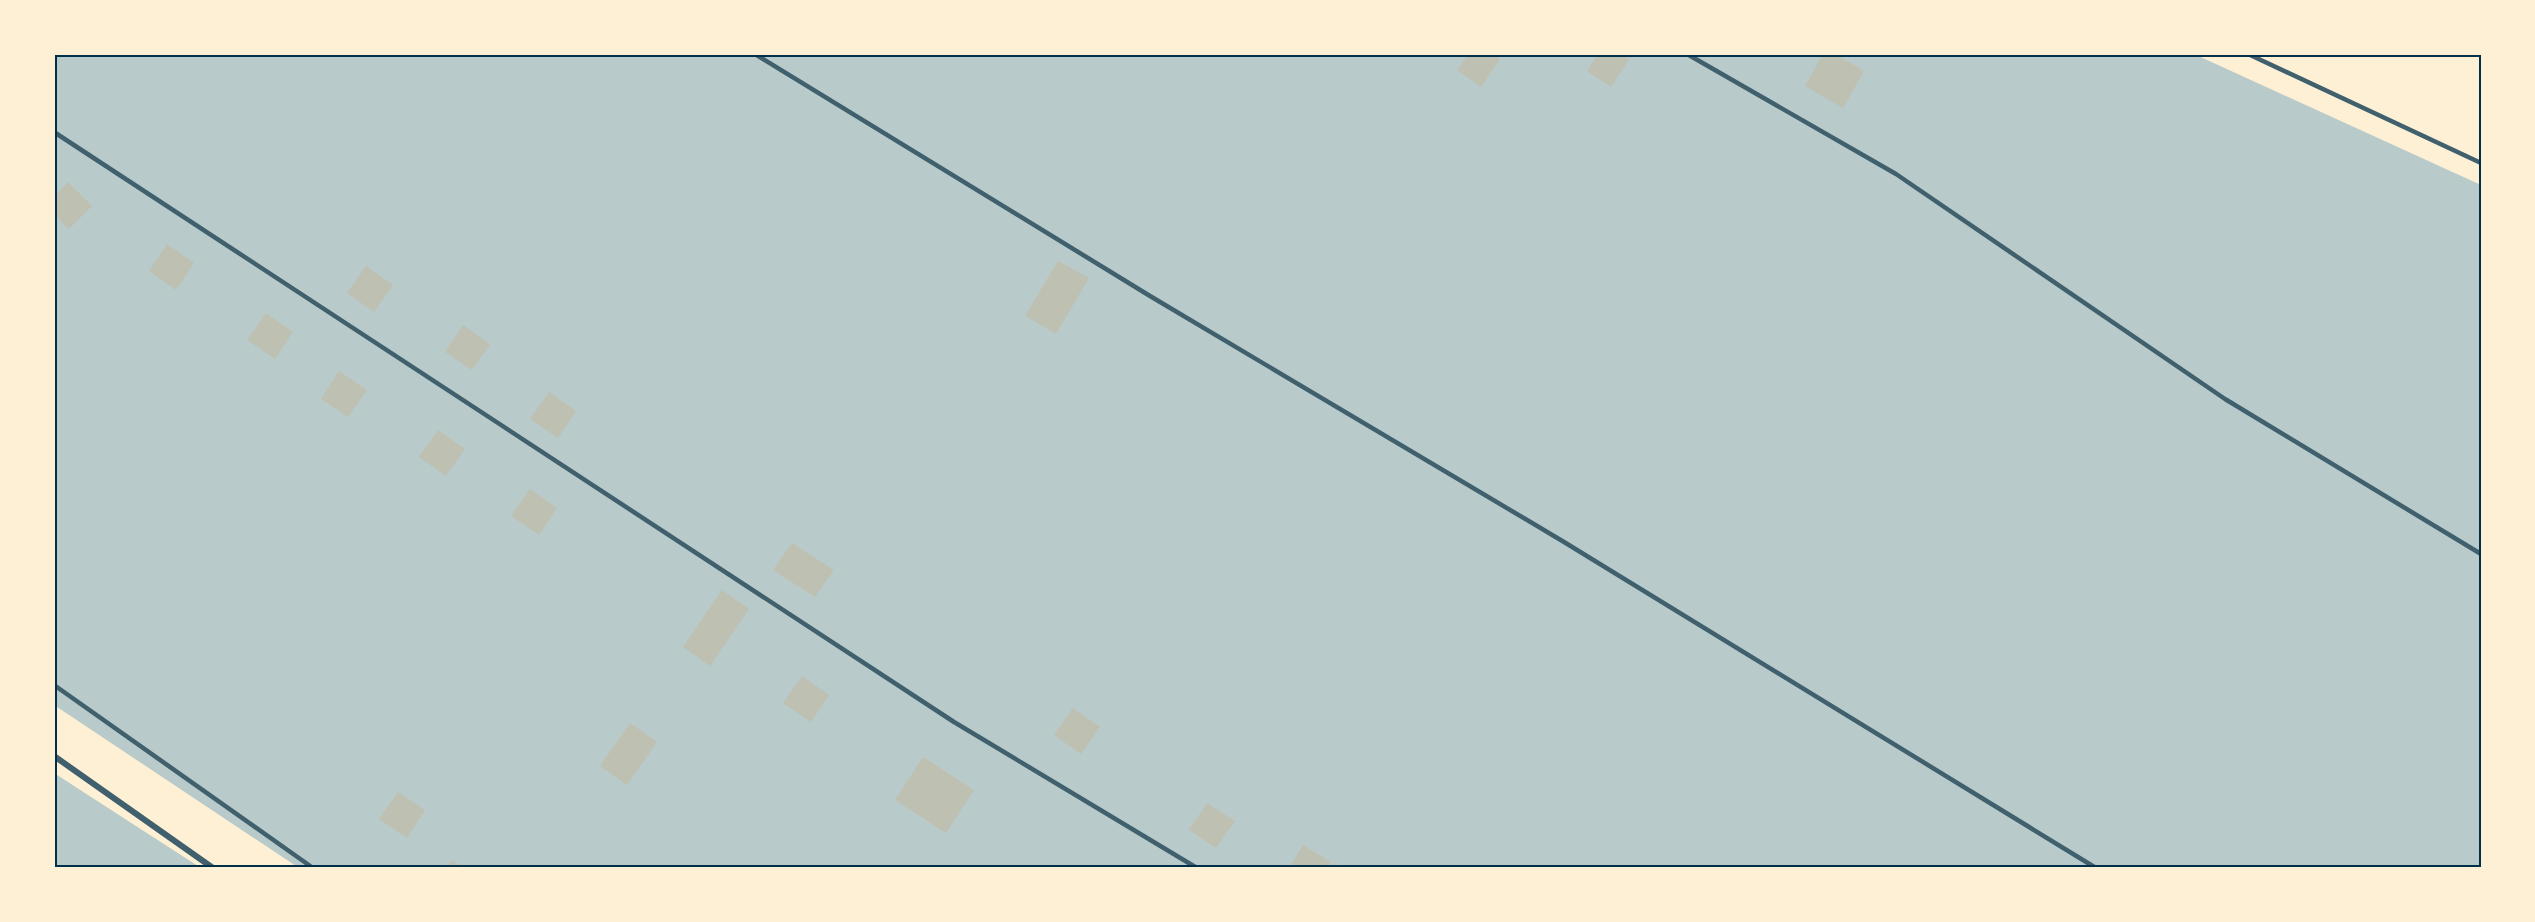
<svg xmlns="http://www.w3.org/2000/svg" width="2535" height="922" font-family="'PT Serif',serif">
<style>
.green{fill:#b9caca}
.building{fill:#bec0b2}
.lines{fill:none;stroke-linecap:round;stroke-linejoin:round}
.service{stroke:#3f606c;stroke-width:4.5}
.minor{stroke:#3f606c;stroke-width:6}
.neatline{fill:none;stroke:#003049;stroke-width:2}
</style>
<rect width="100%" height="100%" fill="#fdf0d5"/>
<!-- green -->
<g class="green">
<polygon points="54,54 2194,54 2481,185 2481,868 299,868 54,705"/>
<polygon points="54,773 201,868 54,868"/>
</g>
<!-- building -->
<g class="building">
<polygon points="1469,54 1493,54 1500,59 1481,87 1457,70"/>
<polygon points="1598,54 1621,54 1629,59 1611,87 1587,71"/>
<polygon points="1823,54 1835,54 1864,71 1843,108 1805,86"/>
<polygon points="68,182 92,206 69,229 54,215 54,197"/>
<polygon points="167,244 194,263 176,290 149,271"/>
<polygon points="1058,261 1089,278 1056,334 1025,316"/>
<polygon points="366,266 393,285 374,312 347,293"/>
<polygon points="266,313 293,332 275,359 247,340"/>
<polygon points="463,325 490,344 472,370 445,352"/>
<polygon points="339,371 367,390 348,417 321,399"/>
<polygon points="549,392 576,411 558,438 530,419"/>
<polygon points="438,430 465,449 446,476 419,457"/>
<polygon points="530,489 557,508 539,535 511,516"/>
<polygon points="792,543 834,570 815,597 773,570"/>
<polygon points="722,590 749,609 710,666 683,647"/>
<polygon points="802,676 829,695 811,722 783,703"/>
<polygon points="1073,708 1100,727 1081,754 1054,735"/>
<polygon points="630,723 657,742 627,785 600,766"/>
<polygon points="923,757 974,790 946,833 895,800"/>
<polygon points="398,792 425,810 407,838 379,819"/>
<polygon points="1207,803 1235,821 1216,848 1189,830"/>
<polygon points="1303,845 1331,862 1328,868 1289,868"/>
<polygon points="452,860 463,868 447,868"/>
</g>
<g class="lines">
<!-- service -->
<g class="service">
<polyline points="755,54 1150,296 1564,542 2096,868"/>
<polyline points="1687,54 1896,174 2225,399 2481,554"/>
<polyline points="2248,54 2481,163"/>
<polyline points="54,132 954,722 1197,868"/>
<polyline points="54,685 313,868"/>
</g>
<!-- minor -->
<polyline class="minor" points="54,756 213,868"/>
</g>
<!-- border -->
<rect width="2535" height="922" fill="none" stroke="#fdf0d5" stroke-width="111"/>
<rect x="56" y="56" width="2424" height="810" class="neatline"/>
</svg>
